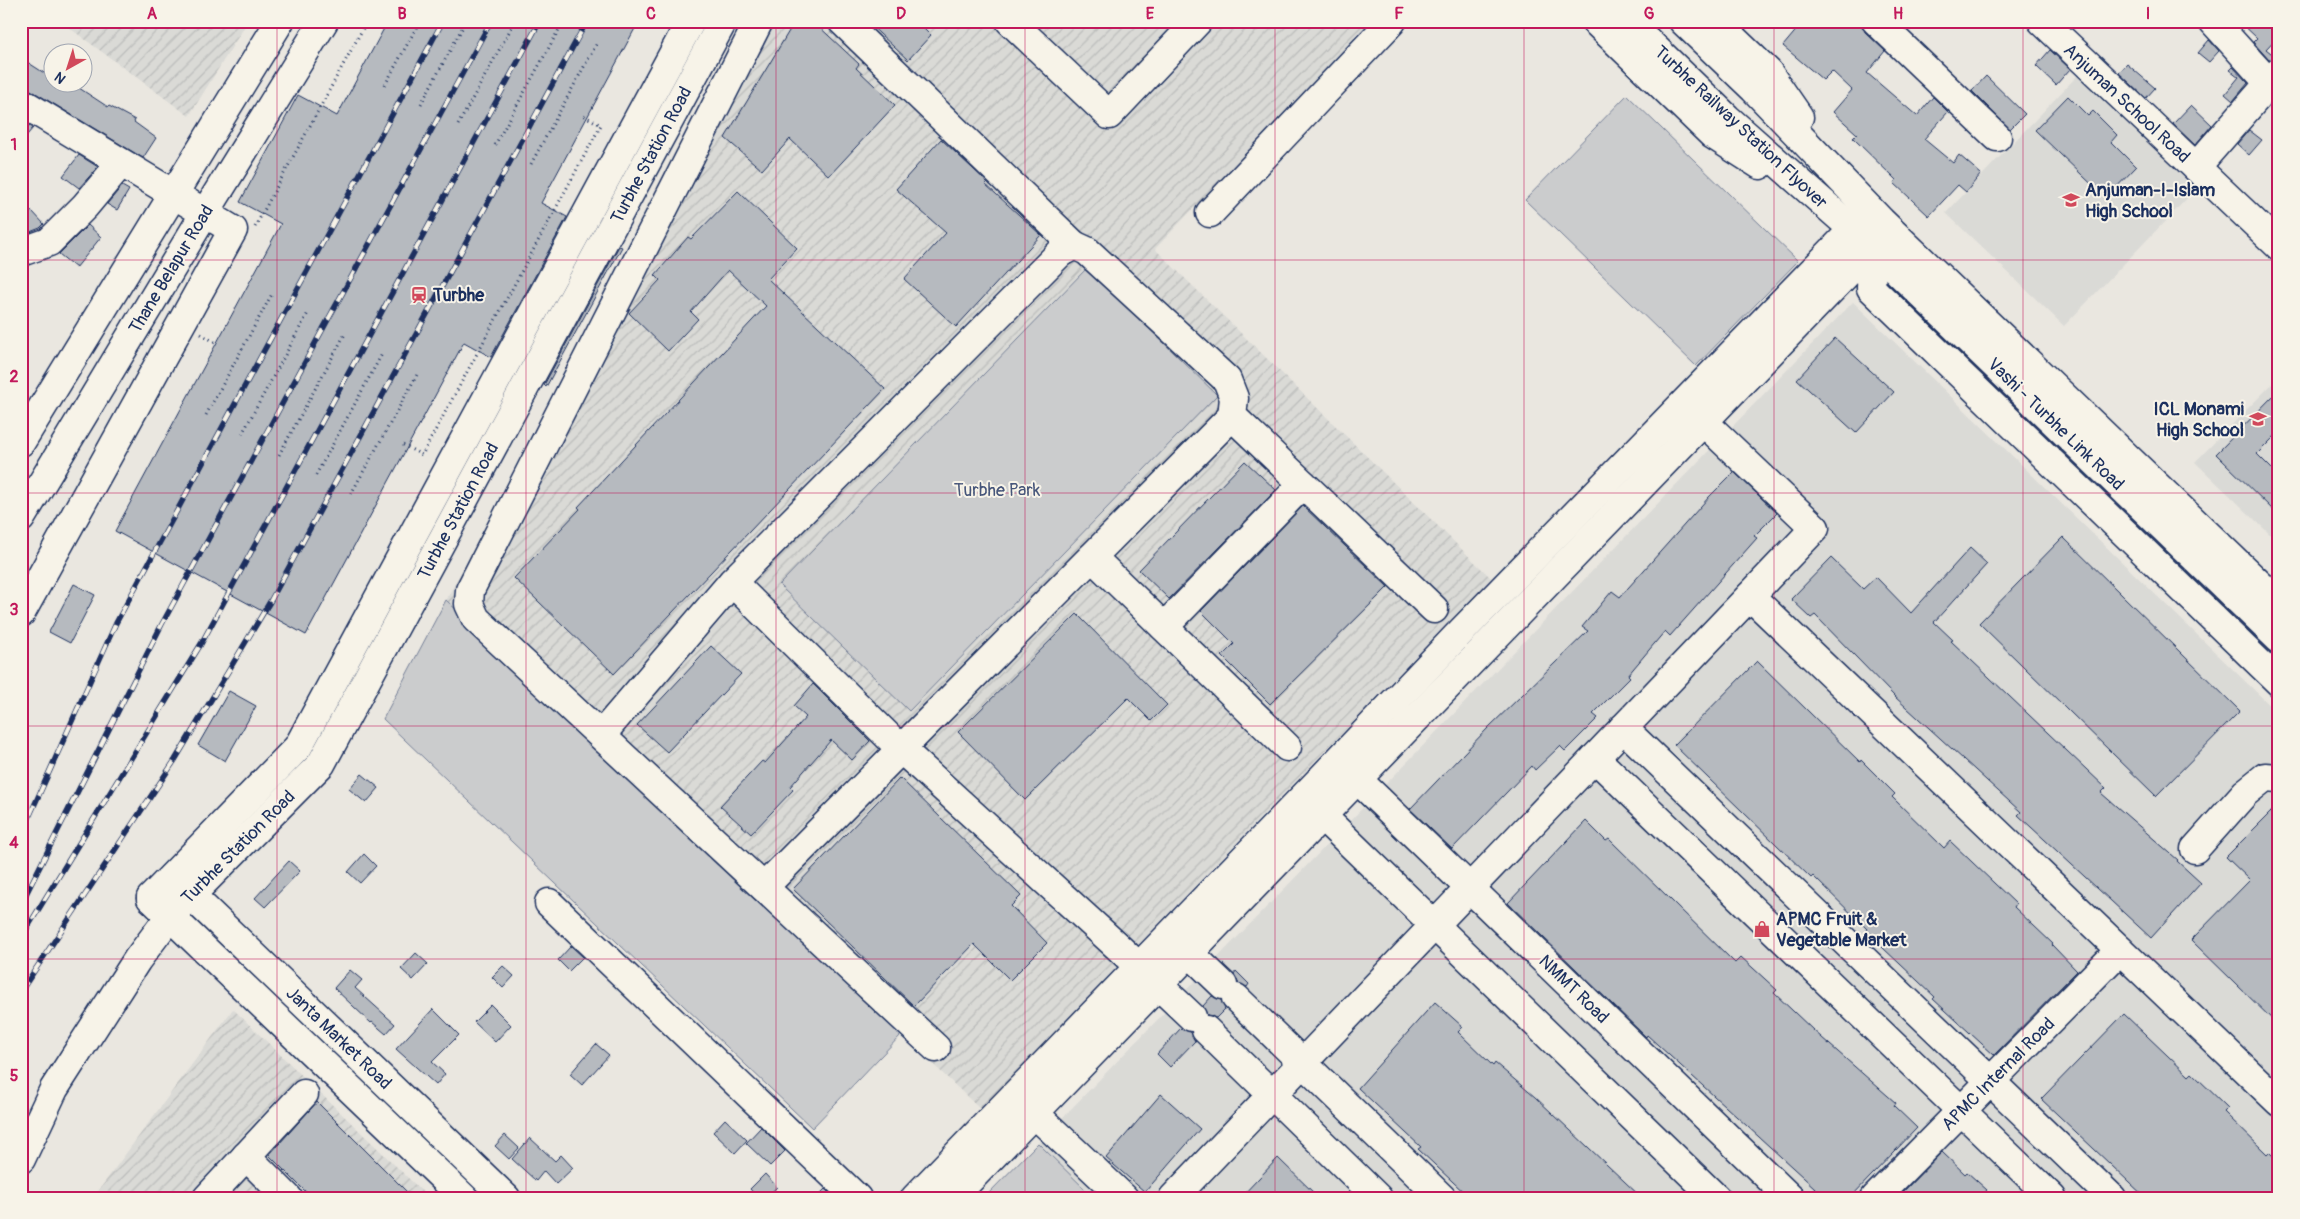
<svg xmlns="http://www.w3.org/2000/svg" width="2300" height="1219" font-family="Pangolin,sans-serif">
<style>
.built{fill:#dadad6}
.industrial{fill:url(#industrial-furrows)}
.green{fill:#cbcccd;stroke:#737e96}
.building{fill:#b6babf;stroke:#1b2f5e}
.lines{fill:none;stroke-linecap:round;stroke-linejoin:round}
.minor-casing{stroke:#1b2f5e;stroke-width:31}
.major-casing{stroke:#1b2f5e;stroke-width:31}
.path{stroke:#1b2f5e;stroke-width:3;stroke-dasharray:1 4;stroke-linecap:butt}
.minor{stroke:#f7f3e8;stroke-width:28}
.major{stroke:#f7f3e8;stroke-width:28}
.rail-casing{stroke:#1b2f5e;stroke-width:5.5}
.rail{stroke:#f7f3e8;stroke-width:4;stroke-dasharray:11;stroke-linecap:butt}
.grid{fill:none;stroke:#c2185b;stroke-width:1;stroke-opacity:0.55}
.labels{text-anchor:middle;stroke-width:4;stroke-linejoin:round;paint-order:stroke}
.street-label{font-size:18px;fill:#1b2f5e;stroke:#f7f3e8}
.poi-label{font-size:18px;font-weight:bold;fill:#1b2f5e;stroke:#f7f3e8;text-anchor:start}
.park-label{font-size:18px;fill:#47567a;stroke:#f7f3e8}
.neatline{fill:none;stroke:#c2185b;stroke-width:2}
.grid-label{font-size:16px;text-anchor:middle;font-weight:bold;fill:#c2185b}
</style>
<defs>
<pattern id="industrial-furrows" width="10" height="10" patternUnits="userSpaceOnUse" patternTransform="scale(1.25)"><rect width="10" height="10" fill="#dadad6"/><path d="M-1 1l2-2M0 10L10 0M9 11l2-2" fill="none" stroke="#babbba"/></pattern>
</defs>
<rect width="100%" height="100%" fill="#eae7e0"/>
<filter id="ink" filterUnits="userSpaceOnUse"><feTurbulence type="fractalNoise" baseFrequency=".02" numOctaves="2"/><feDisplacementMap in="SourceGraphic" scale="10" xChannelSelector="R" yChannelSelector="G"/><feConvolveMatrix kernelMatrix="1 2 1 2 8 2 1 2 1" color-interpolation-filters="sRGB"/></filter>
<g filter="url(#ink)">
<!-- built -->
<g class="built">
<polygon points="2079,74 2197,188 2064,326 1946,213"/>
<polygon points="1853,302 2279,714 2279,1198 1094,1198 1038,1143"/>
<polygon points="2279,377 2279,543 2195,462"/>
</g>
<!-- industrial -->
<g class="industrial">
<polygon points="60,21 248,21 189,116"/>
<polygon points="760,21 1371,21 1155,249 1491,578 980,1109 446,600"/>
<polygon points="233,1009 429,1198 93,1198"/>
</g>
<!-- green -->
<g class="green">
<polygon points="1627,95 1798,261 1696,366 1525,200"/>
<polygon points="1087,268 1217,395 909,711 779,585"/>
<polygon points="446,600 902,1034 812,1128 383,719"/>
<polygon points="1038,1143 1094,1198 984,1198"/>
</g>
<!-- building -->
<g class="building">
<polygon points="388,21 639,21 541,203 567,217 491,357 464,342 306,635 115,531 281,224 240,202 298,95 337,116"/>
<polygon points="795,21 813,21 859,64 856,68 895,105 829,176 790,139 762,170 725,138"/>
<polygon points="866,21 917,21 931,35 908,60"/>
<polygon points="1804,21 1861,21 1865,32 1885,51 1867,73 1917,116 1933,97 1948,112 1924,139 1953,163 1959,155 1981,174 1966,192 1958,185 1929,216 1894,183 1896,180 1853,138 1857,134 1833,112 1852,90 1832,71 1823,80 1783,46"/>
<polygon points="2239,21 2279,21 2279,35 2266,49 2276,57 2269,60 2253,42 2257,38"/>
<polygon points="2209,40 2219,51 2209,62 2198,53"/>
<polygon points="2050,50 2070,69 2056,85 2036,66"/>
<polygon points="21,58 52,78 52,82 61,82 73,90 76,86 108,107 109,106 135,120 134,122 156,138 143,158 29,89 21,86"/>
<polygon points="2127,64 2155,88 2146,98 2119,73"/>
<polygon points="2233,67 2248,83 2233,101 2225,94 2239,77 2230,70"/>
<polygon points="1986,76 2025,114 2010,129 1972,91"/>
<polygon points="2068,96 2088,116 2093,111 2117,135 2111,142 2136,167 2106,198 2035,130"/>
<polygon points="2191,105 2212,125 2195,145 2173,124"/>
<polygon points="21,120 33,128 21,142"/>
<polygon points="2249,130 2262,140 2249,155 2237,144"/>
<polygon points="941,139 987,182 985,184 1041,235 956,327 904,279 946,233 896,189"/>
<polygon points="79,155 98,167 79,188 63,176"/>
<polygon points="122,186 129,190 117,210 107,204"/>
<polygon points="738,191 797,248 768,279 885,389 614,674 514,578 580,509 578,507 766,306 728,270 691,312 698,319 668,351 629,313 660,280 655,275 688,237 691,239"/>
<polygon points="32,211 44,224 40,228 30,232 21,221"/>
<polygon points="88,225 101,237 76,268 59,254"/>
<polygon points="619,246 622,247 546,387 544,385"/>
<polygon points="1835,338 1894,392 1856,433 1797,379"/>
<polygon points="2279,390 2279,432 2257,454 2279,476 2279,516 2216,454"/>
<polygon points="1245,461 1276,490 1169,599 1139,570"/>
<polygon points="1734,472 1777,513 1754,536 1757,538 1670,636 1665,631 1628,675 1630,677 1593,714 1598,718 1565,751 1560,746 1535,770 1532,766 1452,849 1410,809 1488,728 1588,631 1582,627 1612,591 1620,597 1709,497"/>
<polygon points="1303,506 1388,587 1270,704 1222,656 1234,644 1201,611"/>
<polygon points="2063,537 2240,711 2156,796 1979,623"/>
<polygon points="1970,548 1987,564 1934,622 1953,640 1951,641 2106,788 2101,793 2178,860 2177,861 2201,883 2151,938 2018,815 2021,812 1895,697 1815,615 1811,618 1791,599 1831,558 1863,589 1876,577 1911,613"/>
<polygon points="74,584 95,595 70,643 49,632"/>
<polygon points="1077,614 1167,705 1151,721 1128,698 1025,800 958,732"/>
<polygon points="711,646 741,674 667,752 637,725"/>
<polygon points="1757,661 1860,762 1861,760 1895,794 1892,797 1944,848 1950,841 2016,904 2014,907 2053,944 2052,945 2077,971 1994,1055 1933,999 1935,997 1865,931 1867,929 1813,876 1811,878 1674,745"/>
<polygon points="813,684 870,741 852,760 831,740 790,787 793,790 751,834 720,806 762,761 765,763 806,717 794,706"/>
<polygon points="229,691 256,706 225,761 198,745"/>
<polygon points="362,774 379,788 366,803 349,789"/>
<polygon points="900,778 1021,896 1011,906 1047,943 1010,980 974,944 914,1006 793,889"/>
<polygon points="2279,804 2279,1026 2191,940 2250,880 2226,857"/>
<polygon points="1586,821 1606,841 1609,839 1735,963 1741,957 1777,990 1774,993 1813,1030 1896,1103 1894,1106 1917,1128 1850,1198 1826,1198 1647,1035 1646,1037 1508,903"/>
<polygon points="364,854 376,866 360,883 348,872"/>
<polygon points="289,861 300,871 265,907 255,898"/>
<polygon points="571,946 583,957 569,971 558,960"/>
<polygon points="416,953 428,964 413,980 401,969"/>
<polygon points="503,966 514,976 503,988 492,977"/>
<polygon points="350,970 362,980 355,988 395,1024 386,1034 372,1022 371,1023 334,988"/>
<polygon points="1236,971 1249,984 1247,987 1238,983 1234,974"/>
<polygon points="1212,996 1221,1000 1225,1009 1216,1018 1207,1015 1203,1006"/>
<polygon points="1435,1002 1463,1027 1458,1032 1493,1066 1495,1063 1535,1097 1642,1198 1470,1198 1418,1149 1421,1147 1358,1088"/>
<polygon points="491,1005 511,1025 495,1042 474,1022"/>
<polygon points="433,1009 459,1035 432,1062 445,1074 436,1085 396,1049"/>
<polygon points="2124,1014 2189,1076 2192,1073 2228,1108 2224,1112 2267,1154 2269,1152 2279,1162 2279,1198 2146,1198 2041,1099"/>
<polygon points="1181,1028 1191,1032 1195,1041 1170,1067 1157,1054"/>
<polygon points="596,1044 609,1055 582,1085 570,1074"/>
<polygon points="1161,1094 1200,1129 1145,1192 1106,1158"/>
<polygon points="317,1102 413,1198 312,1198 269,1155"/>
<polygon points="725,1119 747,1140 735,1153 713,1132"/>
<polygon points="761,1127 785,1151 770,1166 746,1143"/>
<polygon points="505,1135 519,1148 509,1159 495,1146"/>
<polygon points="530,1138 555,1161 561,1155 573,1168 556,1184 544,1171 536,1181 512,1159"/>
<polygon points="1942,1152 1965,1174 1967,1172 1987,1190 1980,1198 1897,1198"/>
<polygon points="1278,1158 1319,1198 1240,1198"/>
<polygon points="765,1174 777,1187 765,1198 758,1198 750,1189"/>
<polygon points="825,1189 834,1198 816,1198"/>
</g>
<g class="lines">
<!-- minor casing -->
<g class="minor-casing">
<g id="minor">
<polyline points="759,21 470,590 469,604 476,619 936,1048"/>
<polyline points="842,21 1074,245"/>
<polyline points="1010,21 1109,115 1198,21"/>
<polyline points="1876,21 1997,137"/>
<polyline points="2042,21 2279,246"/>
<polyline points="2213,21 2279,94"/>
<polyline points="21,102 233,230 21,613"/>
<polyline points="2196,167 2279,72"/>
<polyline points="1210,213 1392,21"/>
<polygon points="1074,245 1087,251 1227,380 1234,398 1232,416 901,749 732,582 1060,253"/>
<polyline points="1873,247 1871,288 2279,682"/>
<polyline points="21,252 49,242 85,206 121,163"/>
<polyline points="1232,416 1434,609"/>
<polyline points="1092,557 1287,747"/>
<polyline points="1750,596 2279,1102"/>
<polyline points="1164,627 1303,484"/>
<polyline points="1623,728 2112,1198"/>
<polyline points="602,734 732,582"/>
<polyline points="1595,758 2052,1198"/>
<polyline points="1357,779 1790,1198"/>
<polyline points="1322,816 1716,1198"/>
<polyline points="2195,849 2245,793 2265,777 2279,778"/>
<polyline points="764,887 901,749 1118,947 1192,1017"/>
<polyline points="151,898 298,747 691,21"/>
<polyline points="549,903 857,1198"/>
<polyline points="1177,941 1223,985"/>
<polyline points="1236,998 1442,1198"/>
<polyline points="1206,1030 1378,1198"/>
<polyline points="1034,1113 1124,1198"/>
<polyline points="246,1156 288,1198"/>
<polyline points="21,1159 54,1089 137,960 170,916 321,764 723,21"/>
<polyline points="207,1198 304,1094"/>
<polyline points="915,1198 1316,784 1456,637 1869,213"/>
<polyline points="952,1198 1889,230"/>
<polyline points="1173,1198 1815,528 1691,410"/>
<polyline points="1875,1198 2120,950"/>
</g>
</g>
<!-- major casing -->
<g class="major-casing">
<g id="major">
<polyline points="1595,21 1713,135 1760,165"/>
<polyline points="1627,21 1727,118 1863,238 2279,639"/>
<polyline points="1683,21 1754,89 1881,221 2279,603"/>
<polyline points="1715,21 1768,72 1799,117"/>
<polyline points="21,442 280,21"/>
<polyline points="21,518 205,213 324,21"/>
<polyline points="172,877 506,1198"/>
<polyline points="151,898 464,1198"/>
</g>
</g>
<!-- path -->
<g class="path">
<polyline points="385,85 420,21"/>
<polyline points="421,104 466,21"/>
<polyline points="458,125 515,21"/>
<polyline points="495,145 562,24"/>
<polyline points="531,164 597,43"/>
<polyline points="255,227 367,21"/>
<polyline points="201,334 218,344"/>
<polyline points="206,415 272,294"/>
<polyline points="242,434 308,313"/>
<polyline points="403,445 422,455 601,125 583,115"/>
<polyline points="279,455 345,334"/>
<polyline points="316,475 382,354"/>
<polyline points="351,494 418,373"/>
</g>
<!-- minor -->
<use href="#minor" class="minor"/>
<!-- major -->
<use href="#major" class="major"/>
<!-- rail casing -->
<g class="rail-casing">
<g id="rail">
<polyline points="21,835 116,623 443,21"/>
<polyline points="21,904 162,624 491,21"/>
<polyline points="21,938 201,644 540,21"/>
<polyline points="21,991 175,760 271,600 587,21"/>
</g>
</g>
<!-- rail -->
<use href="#rail" class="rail"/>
</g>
</g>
<!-- grid -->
<path class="grid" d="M277 21V1198M526 21V1198M776 21V1198M1025 21V1198M1275 21V1198M1524 21V1198M1774 21V1198M2023 21V1198M21 260H2279M21 493H2279M21 726H2279M21 959H2279"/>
<!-- icons -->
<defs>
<g id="school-bare" transform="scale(1.35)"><path d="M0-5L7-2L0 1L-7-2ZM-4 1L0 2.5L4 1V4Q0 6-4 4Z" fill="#d1495b" stroke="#f7f3e8" stroke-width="2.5" paint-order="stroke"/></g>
<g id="station-bare" transform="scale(1.35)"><path d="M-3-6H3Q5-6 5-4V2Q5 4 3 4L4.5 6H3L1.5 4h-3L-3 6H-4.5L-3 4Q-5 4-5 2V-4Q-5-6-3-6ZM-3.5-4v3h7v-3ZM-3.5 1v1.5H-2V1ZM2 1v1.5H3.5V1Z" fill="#d1495b" stroke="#f7f3e8" stroke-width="2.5" paint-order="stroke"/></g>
<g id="shop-bare" transform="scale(1.35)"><path d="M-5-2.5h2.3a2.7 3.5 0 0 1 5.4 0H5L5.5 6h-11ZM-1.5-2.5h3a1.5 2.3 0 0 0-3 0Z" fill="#d1495b" stroke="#f7f3e8" stroke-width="2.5" paint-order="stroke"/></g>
</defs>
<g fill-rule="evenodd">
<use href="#school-bare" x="2071" y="200"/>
<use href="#station-bare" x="419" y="295"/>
<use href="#school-bare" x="2258" y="419"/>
<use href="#shop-bare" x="1762" y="929"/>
</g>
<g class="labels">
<!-- street labels -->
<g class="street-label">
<text transform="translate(2127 103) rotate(43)" y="6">Anjuman School Road</text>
<text transform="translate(1741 127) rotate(43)" y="6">Turbhe Railway Station Flyover</text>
<text transform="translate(651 155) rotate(-62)" y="6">Turbhe Station Road</text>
<text transform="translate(171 269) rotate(-59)" y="6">Thane Belapur Road</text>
<text transform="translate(2056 424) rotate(44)" y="6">Vashi - Turbhe Link Road</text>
<text transform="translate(458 511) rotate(-62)" y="6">Turbhe Station Road</text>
<text transform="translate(238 847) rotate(-45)" y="6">Turbhe Station Road</text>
<text transform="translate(1574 989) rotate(44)" y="6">NMMT Road</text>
<text transform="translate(339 1038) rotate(44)" y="6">Janta Market Road</text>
<text transform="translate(1998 1074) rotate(-45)" y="6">APMC Internal Road</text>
</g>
<!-- poi labels -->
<g class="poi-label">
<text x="2085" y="196">Anjuman-I-Islam<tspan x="2085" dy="21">High School</tspan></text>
<text x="433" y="301">Turbhe</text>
<text x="2244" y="415" text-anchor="end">ICL Monami<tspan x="2244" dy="21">High School</tspan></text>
<text x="1776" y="925">APMC Fruit &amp;<tspan x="1776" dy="21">Vegetable Market</tspan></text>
</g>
<!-- park labels -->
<g class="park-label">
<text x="997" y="496">Turbhe Park</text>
</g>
</g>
<!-- margin -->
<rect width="2300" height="1219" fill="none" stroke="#f7f3e8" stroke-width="55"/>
<!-- north arrow -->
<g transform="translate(68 68) rotate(219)"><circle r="24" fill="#f7f3e8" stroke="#9fa5b1"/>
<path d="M0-4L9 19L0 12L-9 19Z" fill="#d1495b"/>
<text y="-8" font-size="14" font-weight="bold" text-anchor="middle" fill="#1b2f5e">N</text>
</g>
<rect x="28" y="28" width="2244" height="1164" class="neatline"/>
<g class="grid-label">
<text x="152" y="19">A</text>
<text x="402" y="19">B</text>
<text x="651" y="19">C</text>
<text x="901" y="19">D</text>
<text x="1150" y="19">E</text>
<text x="1399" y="19">F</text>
<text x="1649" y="19">G</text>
<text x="1898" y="19">H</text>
<text x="2148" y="19">I</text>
<text x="14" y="150">1</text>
<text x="14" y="382">2</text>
<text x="14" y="615">3</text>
<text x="14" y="848">4</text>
<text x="14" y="1081">5</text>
</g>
</svg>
